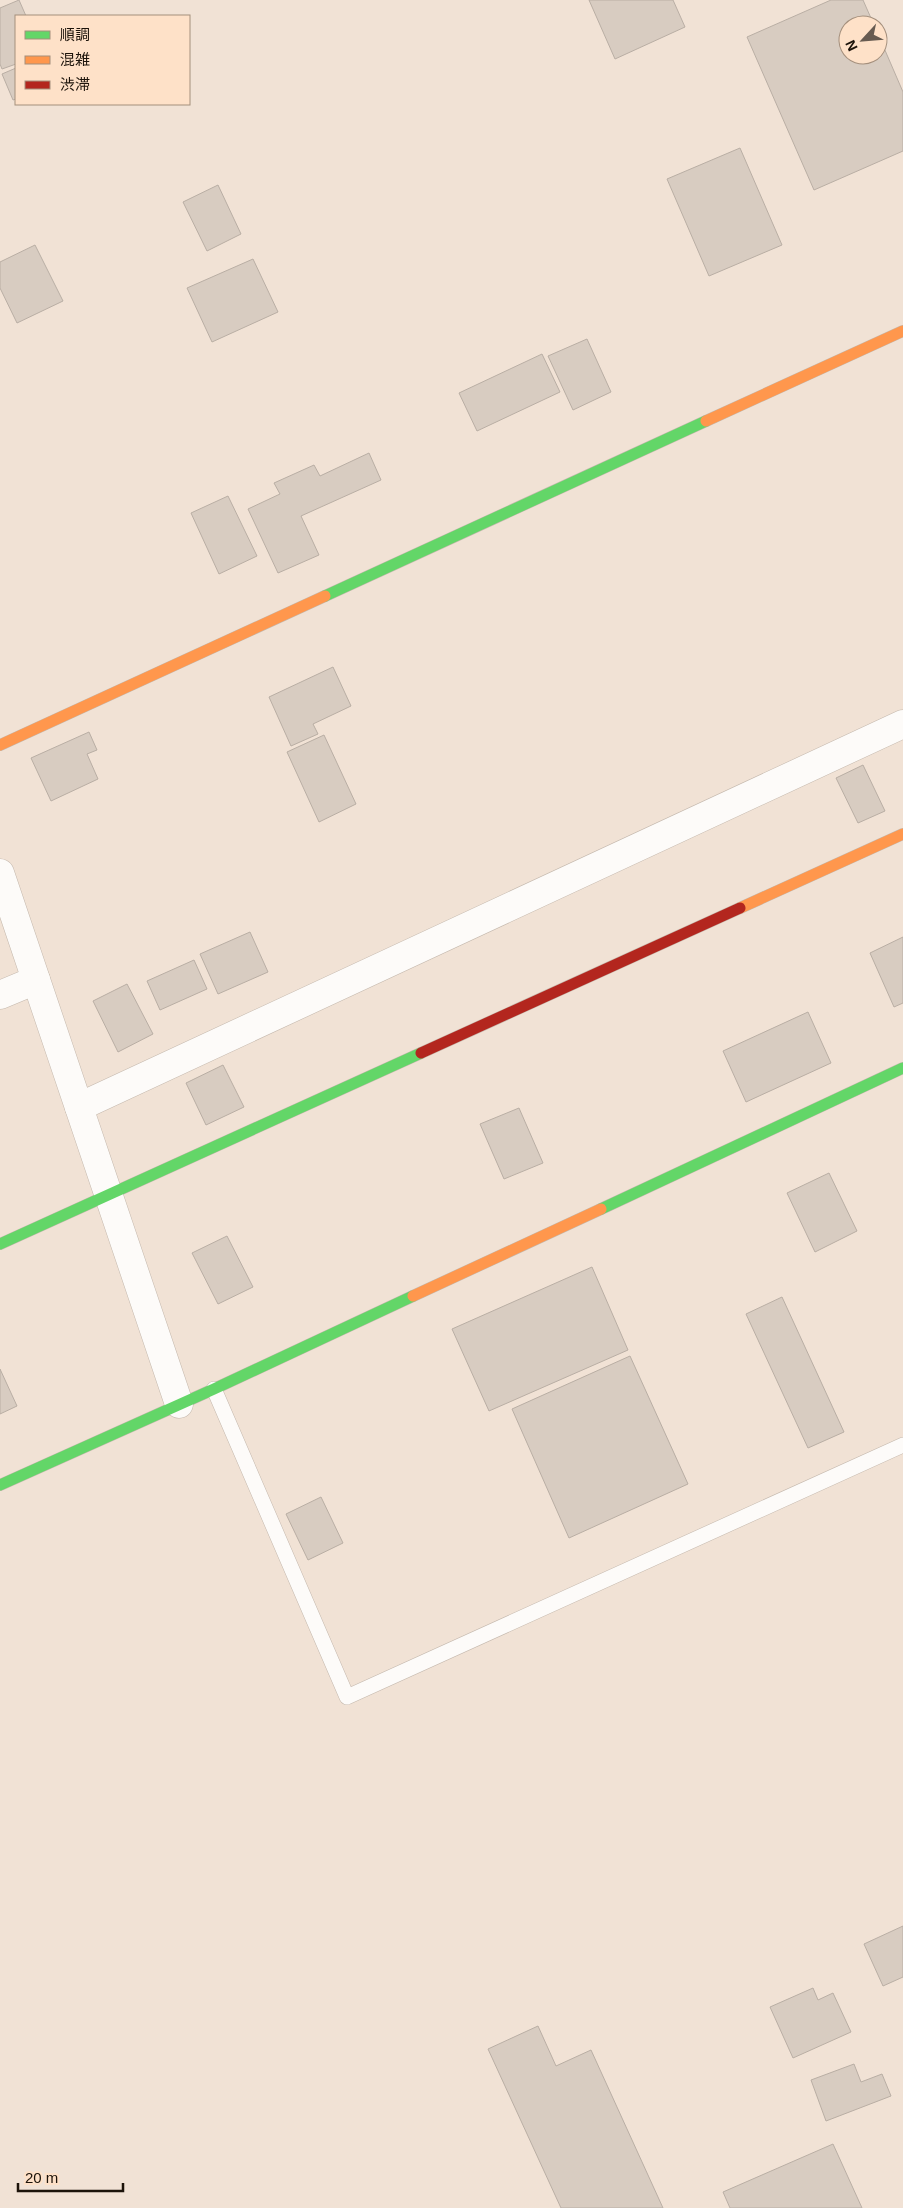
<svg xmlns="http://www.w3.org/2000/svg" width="903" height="2208" font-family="Arial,'Noto Sans JP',sans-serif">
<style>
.building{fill:#d8ccc1;stroke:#b9aea4}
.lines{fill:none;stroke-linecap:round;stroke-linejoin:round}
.lane-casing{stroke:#c4b8ad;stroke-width:16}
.street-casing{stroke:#c4b8ad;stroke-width:29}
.fast-casing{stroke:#c4b8ad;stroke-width:12}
.slow-casing{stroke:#c4b8ad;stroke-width:12}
.jam-casing{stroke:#c4b8ad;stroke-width:12}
.lane{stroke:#fdfbf9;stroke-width:15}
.street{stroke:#fdfbf9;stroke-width:28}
.fast{stroke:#63d668;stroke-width:11}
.slow{stroke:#ff974d;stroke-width:11}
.jam{stroke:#b3261e;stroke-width:11}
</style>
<rect width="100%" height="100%" fill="#f1e2d5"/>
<!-- building -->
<g class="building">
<polygon points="19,0 26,16 16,16 16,64 2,69 0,64 0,8"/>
<polygon points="589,0 673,0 685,27 615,59"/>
<polygon points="831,0 863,0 874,25 848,25 848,55 878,55 878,34 903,92 903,151 814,190 747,37"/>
<polygon points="16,68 16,99 13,100 2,74"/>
<polygon points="740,148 782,245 709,276 667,179"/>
<polygon points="218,185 241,234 207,251 183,202"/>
<polygon points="35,245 63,301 17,323 0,288 0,262"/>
<polygon points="253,259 278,312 212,342 187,288"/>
<polygon points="587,339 611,392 573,410 548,356"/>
<polygon points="542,354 560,392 477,431 459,393"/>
<polygon points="369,453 381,480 301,516 319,555 278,573 248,509 280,494 274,483 314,465 320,476"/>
<polygon points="228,496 257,556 219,574 191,513"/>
<polygon points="333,667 351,706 313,724 318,734 291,746 269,697"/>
<polygon points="89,732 97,750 87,754 98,779 51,801 31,758"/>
<polygon points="324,735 356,804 319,822 287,752"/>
<polygon points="863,765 885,811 858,823 836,778"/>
<polygon points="250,932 268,972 218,994 200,954"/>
<polygon points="903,937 903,1003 894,1007 870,953"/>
<polygon points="194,960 207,989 160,1010 147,981"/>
<polygon points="127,984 153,1034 118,1052 93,1001"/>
<polygon points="808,1012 831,1063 746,1102 723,1051"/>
<polygon points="223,1065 244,1107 206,1125 186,1083"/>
<polygon points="519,1108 543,1163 504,1179 480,1124"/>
<polygon points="829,1173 857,1231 815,1252 787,1193"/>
<polygon points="227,1236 253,1287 218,1304 192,1253"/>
<polygon points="592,1267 628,1350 489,1411 452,1329"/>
<polygon points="782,1297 844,1432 808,1448 746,1314"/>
<polygon points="630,1356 688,1484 569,1538 512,1409"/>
<polygon points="0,1369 17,1406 0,1414"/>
<polygon points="321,1497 343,1543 308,1560 286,1514"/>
<polygon points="903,1926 903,1977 883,1986 864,1944"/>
<polygon points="813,1988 818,2000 833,1993 851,2032 793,2058 770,2007"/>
<polygon points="538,2026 556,2066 591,2050 663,2208 561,2208 488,2049"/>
<polygon points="854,2064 861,2082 882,2074 891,2096 826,2121 811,2080"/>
<polygon points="833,2144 862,2208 730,2208 723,2192"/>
</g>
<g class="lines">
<!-- lane casing -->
<g class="lane-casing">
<polyline id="lane" points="214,1389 347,1697 903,1445"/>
</g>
<!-- street casing -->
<g class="street-casing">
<g id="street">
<polyline points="0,873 179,1404"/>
<polyline points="0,995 36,980"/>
<polyline points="79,1107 903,724"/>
</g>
</g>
<!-- fast casing -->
<g class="fast-casing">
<g id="fast">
<polyline points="325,596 706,421"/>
<polyline points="601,1209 903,1068"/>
<polyline points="0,1244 421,1053"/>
<polyline points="0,1485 214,1389 413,1296"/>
</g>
</g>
<!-- slow casing -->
<g class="slow-casing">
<g id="slow">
<polyline points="706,421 903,331"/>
<polyline points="0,745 325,596"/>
<polyline points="740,908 903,834"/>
<polyline points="413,1296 601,1209"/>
</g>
</g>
<!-- jam casing -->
<g class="jam-casing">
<polyline id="jam" points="421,1053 740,908"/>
</g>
<!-- lane -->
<use href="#lane" class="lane"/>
<!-- street -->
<use href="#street" class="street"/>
<!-- fast -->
<use href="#fast" class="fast"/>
<!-- slow -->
<use href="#slow" class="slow"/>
<!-- jam -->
<use href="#jam" class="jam"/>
</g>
<!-- legend -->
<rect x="15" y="15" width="175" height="90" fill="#fee1c8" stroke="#a48f7c"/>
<rect x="25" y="31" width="25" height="8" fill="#63d668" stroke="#a48f7c"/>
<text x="60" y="40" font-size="15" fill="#1c130a">順調</text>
<rect x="25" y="56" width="25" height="8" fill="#ff974d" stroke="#a48f7c"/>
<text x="60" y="65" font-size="15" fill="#1c130a">混雑</text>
<rect x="25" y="81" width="25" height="8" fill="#b3261e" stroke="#a48f7c"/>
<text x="60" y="90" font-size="15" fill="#1c130a">渋滞</text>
<!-- north arrow -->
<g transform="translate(863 40) rotate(244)"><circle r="24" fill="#fee1c8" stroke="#a48f7c"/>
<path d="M0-4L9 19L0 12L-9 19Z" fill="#675b51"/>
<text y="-8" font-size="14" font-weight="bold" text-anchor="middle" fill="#1c130a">N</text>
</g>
<!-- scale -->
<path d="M18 2183v8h105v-8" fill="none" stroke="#1c130a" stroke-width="2.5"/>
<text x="25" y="2183" font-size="15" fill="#1c130a" stroke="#fee1c8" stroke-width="4" paint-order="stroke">20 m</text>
</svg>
